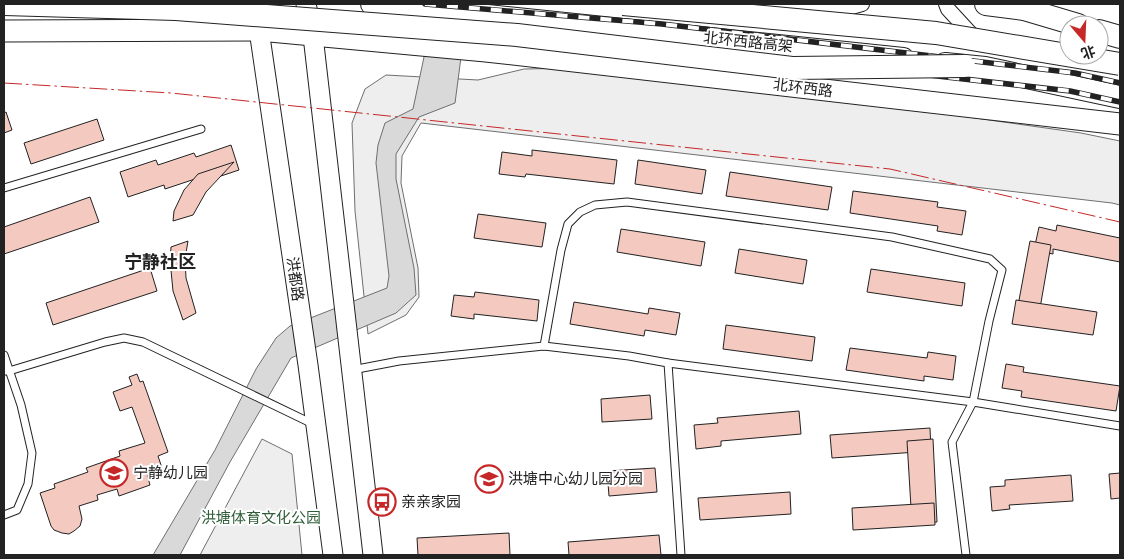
<svg xmlns="http://www.w3.org/2000/svg" width="1124" height="559" font-family="'PT Sans Narrow','Noto Sans SC',sans-serif">
<style>
.green{fill:#eee;stroke:#6f6f6f}
.water{fill:#d9d9d9;stroke:#6f6f6f}
.building{fill:#f3c9c0;stroke:#222}
.lines{fill:none;stroke-linecap:round;stroke-linejoin:round}
.service-casing{stroke:#222;stroke-width:9}
.minor-casing{stroke:#222;stroke-width:16}
.secondary-casing{stroke:#222;stroke-width:21}
.primary-casing{stroke:#222;stroke-width:23}
.trunk-casing{stroke:#222;stroke-width:24}
.service{stroke:#fff;stroke-width:7}
.minor{stroke:#fff;stroke-width:14}
.secondary{stroke:#fff;stroke-width:19}
.primary{stroke:#fff;stroke-width:21}
.trunk{stroke:#fff;stroke-width:22}
.rail-casing{stroke:#222;stroke-width:5.5}
.rail{stroke:#fff;stroke-width:4;stroke-dasharray:11;stroke-linecap:butt}
.trunk-bridge-casing{stroke:#222;stroke-width:24;stroke-linecap:butt}
.trunk-bridge{stroke:#fff;stroke-width:22}
.power{stroke:#c62828;stroke-width:1;stroke-dasharray:18 4 2.5 4;stroke-linecap:butt}
.labels{text-anchor:middle;stroke-width:4;stroke-linejoin:round;paint-order:stroke}
.street-label{font-size:15px;fill:#222;stroke:#fff}
.poi-label{font-size:15px;fill:#222;stroke:#fff;text-anchor:start}
.park-label{font-size:15px;fill:#2f5e38;stroke:#fff}
.quarter-label{font-size:18px;font-weight:bold;fill:#222;stroke:#fff}
</style>
<rect width="100%" height="100%" fill="#fff"/>
<!-- green -->
<g class="green">
<polygon points="577,68 827,97 1081,133 1120,141 1120,205 1112,203 421,123 402,156 401,183 418,268 419,297 406,315 368,334 355,211 352,123 365,89 386,75 478,80 524,69"/>
<polygon points="262,439 292,454 302,555 200,555"/>
</g>
<!-- water -->
<polygon class="water" points="468,4 455,103 419,117 396,154 396,179 414,268 416,295 396,313 291,358 230,462 180,555 153,555 215,450 256,369 276,338 290,326 387,288 389,276 376,163 378,145 385,123 413,109 428,38"/>
<!-- building -->
<g class="building">
<polygon points="6,112 12,130 4,133 4,113"/>
<polygon points="97,119 104,140 31,164 24,143"/>
<polygon points="231,145 239,170 203,182 201,177 165,189 164,185 128,197 120,172 156,160 158,165 194,153 196,157"/>
<polygon points="532,150 617,160 614,184 526,174 525,177 499,174 502,152 532,156"/>
<polygon points="638,160 706,170 702,194 635,184"/>
<polygon points="234,162 206,192 193,215 173,221 174,211 184,190 198,174"/>
<polygon points="730,172 832,187 828,210 726,196"/>
<polygon points="853,191 938,202 937,207 966,211 962,235 937,231 938,226 850,213"/>
<polygon points="90,197 99,222 4,254 4,227"/>
<polygon points="478,214 546,223 542,247 474,238"/>
<polygon points="1057,225 1120,238 1120,262 1053,249 1053,254 1034,250 1039,227 1056,231"/>
<polygon points="621,229 705,242 701,266 617,252"/>
<polygon points="188,241 185,259 186,278 196,313 183,320 173,291 170,260 171,247"/>
<polygon points="1030,241 1051,245 1039,314 1017,311"/>
<polygon points="739,249 807,260 803,284 735,273"/>
<polygon points="150,268 157,291 53,325 46,303"/>
<polygon points="871,269 965,283 962,306 867,292"/>
<polygon points="475,292 539,300 537,321 474,314 474,319 451,316 454,295 474,297"/>
<polygon points="1016,300 1097,312 1093,335 1012,324"/>
<polygon points="574,302 648,314 649,308 680,313 676,335 645,330 644,336 570,324"/>
<polygon points="726,325 815,337 812,361 723,349"/>
<polygon points="850,348 927,358 928,352 956,356 953,380 924,376 924,381 846,370"/>
<polygon points="1006,364 1024,367 1023,372 1120,386 1116,411 1021,397 1022,391 1002,388"/>
<polygon points="137,374 140,382 143,381 168,452 158,456 162,468 147,474 150,485 119,496 117,489 97,495 98,500 79,506 82,519 80,526 74,531 69,534 62,533 54,530 51,526 40,493 55,488 54,484 88,472 86,468 120,456 119,451 145,443 132,407 120,411 113,392 132,385 129,377"/>
<polygon points="650,395 652,419 602,422 601,399"/>
<polygon points="799,411 801,434 721,441 721,446 696,449 694,425 718,423 717,418"/>
<polygon points="930,428 931,451 832,458 830,435"/>
<polygon points="933,439 937,522 912,524 907,441"/>
<polygon points="655,468 657,492 609,496 607,471"/>
<polygon points="1120,473 1120,498 1111,499 1109,474"/>
<polygon points="1071,475 1073,501 1009,505 1010,509 992,511 990,487 1005,486 1005,480"/>
<polygon points="790,492 791,514 700,520 698,498"/>
<polygon points="934,503 935,525 853,530 852,508"/>
<polygon points="509,533 510,555 418,555 417,538"/>
<polygon points="659,535 661,555 569,555 568,542"/>
</g>
<g class="lines">
<!-- service casing -->
<g class="service-casing">
<g id="service">
<polyline points="4,188 201,129"/>
<polyline points="544,346 561,250 568,224 580,212 595,205 627,202 892,237 990,259 1002,270 989,321 973,402 952,442 966,555"/>
<polyline points="4,355 21,405 32,453 28,484 17,510 4,515"/>
<polyline points="668,363 681,555"/>
<polyline points="352,370 399,361 544,346 629,356 668,363 973,402 1120,426"/>
<polyline points="4,371 9,371 105,342 124,338 143,342 313,424"/>
</g>
</g>
<!-- minor casing -->
<g class="minor-casing">
<g id="minor">
<polyline points="946,4 948,9 971,34"/>
<polyline points="834,12 862,4"/>
</g>
</g>
<!-- secondary casing -->
<g class="secondary-casing">
<g id="secondary">
<polyline points="257,4 259,30 308,365 333,555"/>
<polyline points="306,4 313,36 373,555"/>
</g>
</g>
<!-- primary casing -->
<g class="primary-casing">
<g id="primary">
<polyline points="767,4 843,14"/>
<polyline points="4,31 259,30 486,51 1120,124"/>
</g>
</g>
<!-- trunk casing -->
<g class="trunk-casing">
<g id="trunk">
<polyline points="372,4 903,59"/>
<polyline points="986,4 1024,9 1078,25"/>
<polyline points="1099,31 1120,37"/>
<polyline points="945,64 985,68 1120,97"/>
</g>
</g>
<!-- service -->
<use href="#service" class="service"/>
<!-- minor -->
<use href="#minor" class="minor"/>
<!-- secondary -->
<use href="#secondary" class="secondary"/>
<!-- primary -->
<use href="#primary" class="primary"/>
<!-- trunk -->
<use href="#trunk" class="trunk"/>
<!-- rail casing -->
<g class="rail-casing">
<g id="rail">
<polyline points="182,4 664,45 1070,91 1120,102"/>
<polyline points="425,4 662,24 1075,73 1120,83"/>
</g>
</g>
<!-- rail -->
<use href="#rail" class="rail"/>
<!-- trunk-bridge casing -->
<g class="trunk-bridge-casing">
<g id="trunk-bridge">
<polyline points="4,4 176,9 517,35 792,68 964,66"/>
<polyline points="623,4 936,33 1120,64"/>
</g>
</g>
<!-- trunk-bridge -->
<use href="#trunk-bridge" class="trunk-bridge"/>
<!-- power -->
<polyline class="power" points="4,83 171,93 890,169 1120,222"/>
</g>
<!-- icons -->
<defs>
<g id="school-ring" transform="scale(1.4375)"><circle r="9.5" fill="#fff" stroke="#c62828" stroke-width="1.5"/><path d="M0-5L7-2L0 1L-7-2ZM-4 1L0 2.5L4 1V4Q0 6-4 4Z" fill="#c62828"/></g>
<g id="bus-ring" transform="scale(1.4375)"><circle r="9.5" fill="#fff" stroke="#c62828" stroke-width="1.5"/><path d="M-5-6H5V4H4V6H2V4H-2V6H-4V4H-5ZM-3.5-4V0h7V-4ZM-3.5 1.2v1.5H-2V1.2ZM2 1.2v1.5H3.5V1.2Z" fill="#c62828"/></g>
</defs>
<g fill-rule="evenodd">
<use href="#school-ring" x="114" y="473"/>
<use href="#school-ring" x="489" y="479"/>
<use href="#bus-ring" x="382" y="502"/>
</g>
<g class="labels">
<!-- street labels -->
<g class="street-label">
<text transform="translate(748 42) rotate(6)" y="5">北环西路高架</text>
<text transform="translate(803 88) rotate(7)" y="5">北环西路</text>
<text transform="translate(295 279) rotate(82)" y="5">洪都路</text>
</g>
<!-- poi labels -->
<g class="poi-label">
<text x="133" y="478">宁静幼儿园</text>
<text x="508" y="484">洪塘中心幼儿园分园</text>
<text x="401" y="507">亲亲家园</text>
</g>
<!-- park labels -->
<g class="park-label">
<text x="261" y="523">洪塘体育文化公园</text>
</g>
<!-- quarter labels -->
<g class="quarter-label">
<text x="160" y="268">宁静社区</text>
</g>
</g>
<!-- border -->
<rect width="1124" height="559" fill="none" stroke="#222222" stroke-width="10"/>
<!-- north arrow -->
<g transform="translate(1084 40) rotate(161)"><circle r="24" fill="#ffffff" stroke="#a7a7a7"/>
<path d="M0-4L9 19L0 12L-9 19Z" fill="#c62828"/>
<text y="-8" font-size="14" font-weight="bold" text-anchor="middle" fill="#222222">北</text>
</g>
</svg>
